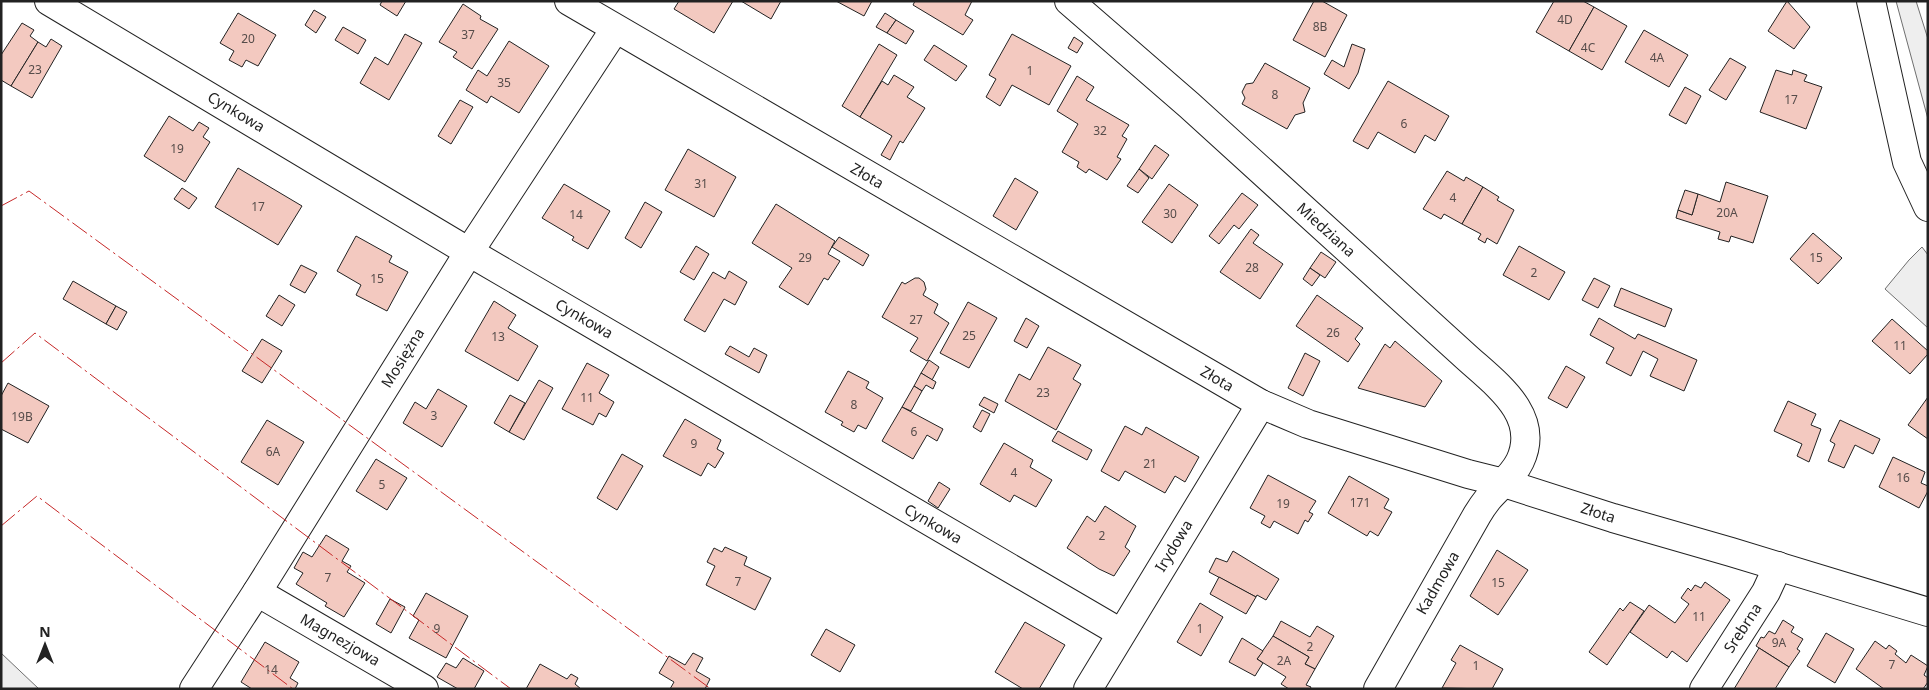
<svg xmlns="http://www.w3.org/2000/svg" width="1929" height="690" font-family="'Noto Sans',sans-serif">
<style>
.green{fill:#eee;stroke:#6f6f6f}
.building{fill:#f3c9c0;stroke:#222}
.lines{fill:none;stroke-linecap:round;stroke-linejoin:round}
.minor-casing{stroke:#222;stroke-width:30}
.tertiary-casing{stroke:#222;stroke-width:30}
.minor{stroke:#fff;stroke-width:28}
.tertiary{stroke:#fff;stroke-width:28}
.power{stroke:#c62828;stroke-width:1;stroke-dasharray:18 4 2.5 4;stroke-linecap:butt}
.labels{text-anchor:middle;stroke-width:4;stroke-linejoin:round;paint-order:stroke}
.number-label{font-size:12px;fill:#564c4a}
.street-label{font-size:15px;fill:#222;stroke:#fff}
</style>
<rect width="100%" height="100%" fill="#fff"/>
<!-- green -->
<g class="green">
<polygon points="1896,1 1916,1 1928,39 1928,119"/>
<polygon points="1922,247 1928,255 1928,328 1885,289 1909,260"/>
<polygon points="1,653 39,689 1,689"/>
</g>
<!-- building -->
<g class="building">
<polygon points="382,1 406,1 397,16 380,5"/>
<polygon points="679,1 733,1 714,33 674,9"/>
<polygon points="741,1 781,1 771,19"/>
<polygon points="836,1 872,1 864,16"/>
<polygon points="915,1 972,1 965,15 973,20 963,35 913,5"/>
<polygon points="1314,1 1322,1 1347,15 1325,57 1293,40"/>
<polygon points="1554,1 1583,1 1594,7 1569,51 1536,32"/>
<polygon points="1787,1 1810,27 1794,49 1768,31"/>
<polygon points="463,4 481,16 480,19 498,29 472,69 453,57 457,52 439,42"/>
<polygon points="1594,7 1627,26 1602,70 1569,51"/>
<polygon points="314,10 326,17 316,33 305,25"/>
<polygon points="238,13 276,35 258,66 246,60 242,67 229,60 234,51 220,43"/>
<polygon points="885,13 896,20 887,33 876,27"/>
<polygon points="896,20 914,31 906,44 887,33"/>
<polygon points="22,23 34,30 30,36 38,42 11,86 1,80 1,55"/>
<polygon points="343,27 366,40 358,54 335,40"/>
<polygon points="1644,30 1688,55 1669,87 1625,62"/>
<polygon points="405,34 422,43 389,100 360,83 375,57 388,65"/>
<polygon points="1012,34 1071,66 1049,105 1012,85 1000,106 986,97 996,79 989,75"/>
<polygon points="1074,37 1083,43 1077,53 1068,48"/>
<polygon points="51,39 62,46 32,98 11,86 38,42 46,47"/>
<polygon points="509,41 549,66 519,113 491,96 487,103 466,90 478,70 487,76"/>
<polygon points="879,44 897,55 860,117 842,106"/>
<polygon points="1352,44 1365,49 1358,73 1349,89 1324,74 1332,60 1344,67"/>
<polygon points="934,45 967,66 956,81 924,60"/>
<polygon points="1730,58 1746,67 1726,100 1709,90"/>
<polygon points="1265,63 1310,88 1303,103 1305,112 1295,115 1287,129 1242,104 1245,98 1242,92 1246,84 1253,83"/>
<polygon points="1776,70 1792,75 1793,70 1807,75 1804,81 1822,87 1806,129 1760,112"/>
<polygon points="894,75 914,87 907,97 925,108 903,143 900,141 890,160 881,155 892,136 860,117 882,81 888,85"/>
<polygon points="1077,76 1094,87 1086,100 1129,125 1122,136 1127,139 1117,157 1121,159 1107,180 1089,169 1086,173 1077,167 1079,162 1062,152 1078,124 1057,111"/>
<polygon points="1388,81 1449,116 1435,141 1425,135 1415,153 1378,132 1368,149 1353,141"/>
<polygon points="1685,87 1701,96 1686,124 1669,115"/>
<polygon points="460,100 473,107 451,144 438,136"/>
<polygon points="169,116 193,131 199,122 209,128 203,137 210,142 185,182 144,156"/>
<polygon points="1155,145 1169,155 1152,179 1139,169"/>
<polygon points="688,149 736,177 714,217 665,190"/>
<polygon points="238,168 302,206 278,245 215,207"/>
<polygon points="1139,169 1149,178 1138,193 1127,186"/>
<polygon points="1447,171 1464,181 1466,177 1483,187 1462,224 1444,214 1441,219 1423,209"/>
<polygon points="1015,178 1038,192 1016,230 993,216"/>
<polygon points="1726,182 1768,196 1753,243 1731,236 1729,242 1718,239 1720,232 1676,218 1678,210 1692,215 1698,194 1720,202"/>
<polygon points="564,184 610,211 588,249 572,240 574,237 542,218"/>
<polygon points="1169,184 1198,205 1172,243 1142,222"/>
<polygon points="1483,187 1499,197 1497,200 1514,210 1497,244 1487,238 1485,243 1478,239 1481,234 1462,224"/>
<polygon points="182,188 197,198 189,209 174,199"/>
<polygon points="1685,190 1698,194 1692,215 1678,210"/>
<polygon points="1242,193 1258,205 1239,229 1234,225 1219,244 1209,236"/>
<polygon points="645,202 662,212 641,248 625,238"/>
<polygon points="776,204 835,241 828,254 840,261 828,280 824,278 808,305 779,287 792,268 752,243"/>
<polygon points="1251,229 1259,235 1253,243 1283,264 1260,299 1220,272"/>
<polygon points="1813,233 1842,258 1818,284 1790,259"/>
<polygon points="356,236 392,256 389,262 408,272 387,311 356,295 361,285 337,271"/>
<polygon points="839,237 869,255 863,266 832,247"/>
<polygon points="696,246 709,254 694,280 680,272"/>
<polygon points="1519,246 1565,272 1549,300 1503,275"/>
<polygon points="1321,252 1336,262 1325,278 1310,268"/>
<polygon points="301,265 317,273 305,293 290,285"/>
<polygon points="1310,268 1320,275 1312,286 1303,279"/>
<polygon points="729,271 747,282 735,305 724,299 705,332 684,320 713,272 725,279"/>
<polygon points="915,278 919,278 924,282 926,289 923,295 938,304 934,313 949,323 927,361 910,351 918,338 882,317 902,282 905,284"/>
<polygon points="1594,278 1610,286 1598,308 1582,300"/>
<polygon points="73,281 116,306 106,324 63,299"/>
<polygon points="1621,288 1672,309 1665,327 1614,306"/>
<polygon points="279,295 295,305 282,326 266,316"/>
<polygon points="1317,295 1363,328 1355,339 1360,344 1348,362 1296,326"/>
<polygon points="494,301 516,315 508,328 538,346 518,381 465,351"/>
<polygon points="968,302 997,318 969,368 940,353"/>
<polygon points="116,306 127,312 117,330 106,324"/>
<polygon points="1026,318 1039,326 1027,348 1014,341"/>
<polygon points="1599,318 1635,339 1638,334 1697,360 1684,391 1650,376 1658,359 1643,351 1631,376 1606,363 1614,348 1590,335"/>
<polygon points="1892,319 1928,351 1928,354 1910,374 1872,341"/>
<polygon points="262,339 282,351 262,383 242,371"/>
<polygon points="1395,341 1442,381 1425,407 1358,388 1385,344 1390,348"/>
<polygon points="730,346 749,357 754,348 767,355 759,373 725,354"/>
<polygon points="1048,347 1081,365 1073,379 1081,384 1056,430 1005,401 1019,374 1030,380"/>
<polygon points="1305,353 1320,361 1303,396 1288,388"/>
<polygon points="929,360 939,367 932,380 921,373"/>
<polygon points="587,363 609,375 599,393 614,402 606,417 599,413 593,425 562,409"/>
<polygon points="1566,366 1585,377 1567,408 1548,398"/>
<polygon points="848,371 869,382 866,388 883,398 866,429 858,425 854,432 841,425 843,422 825,412"/>
<polygon points="921,373 936,382 933,389 926,385 922,391 914,386"/>
<polygon points="539,380 553,388 524,440 509,432"/>
<polygon points="8,383 49,406 28,443 1,429 1,396"/>
<polygon points="914,386 922,391 911,411 902,407"/>
<polygon points="438,389 467,406 442,447 403,423 415,402 426,409"/>
<polygon points="510,395 525,403 509,432 494,423"/>
<polygon points="984,397 998,404 994,413 979,405"/>
<polygon points="1928,397 1928,439 1908,425"/>
<polygon points="1788,401 1816,414 1811,425 1821,429 1809,462 1797,456 1802,444 1774,431"/>
<polygon points="902,407 943,429 937,441 927,435 913,459 882,441"/>
<polygon points="982,410 990,414 981,432 973,427"/>
<polygon points="685,419 721,440 717,449 724,453 715,468 708,463 701,476 663,456"/>
<polygon points="267,420 304,442 278,485 241,462"/>
<polygon points="1840,420 1880,439 1873,454 1855,445 1844,468 1828,461 1835,444 1830,441"/>
<polygon points="1125,426 1142,435 1146,427 1199,457 1185,482 1175,476 1165,493 1125,471 1119,481 1101,471"/>
<polygon points="1058,431 1092,450 1087,460 1052,441"/>
<polygon points="1004,443 1033,460 1030,467 1052,480 1036,507 1014,495 1010,502 980,484"/>
<polygon points="622,454 643,466 617,510 597,498"/>
<polygon points="1893,457 1925,472 1921,483 1928,486 1928,491 1919,508 1879,487"/>
<polygon points="376,459 407,478 387,510 356,491"/>
<polygon points="1268,475 1316,501 1309,512 1313,514 1308,522 1305,520 1298,534 1274,521 1270,528 1261,523 1265,516 1250,508"/>
<polygon points="1349,476 1389,499 1384,508 1392,512 1378,536 1370,531 1367,536 1328,513"/>
<polygon points="939,482 950,489 938,508 928,501"/>
<polygon points="1105,506 1136,526 1125,547 1130,551 1114,576 1099,569 1067,548 1087,516 1095,522"/>
<polygon points="326,535 349,549 342,561 351,566 347,572 365,583 344,617 325,606 327,603 296,584 303,573 294,568 303,552 312,557"/>
<polygon points="725,547 747,557 744,565 771,578 755,610 706,585 715,566 707,562 714,548 722,552"/>
<polygon points="1497,550 1528,570 1498,615 1470,596"/>
<polygon points="1233,551 1279,579 1266,600 1257,595 1256,597 1209,572 1216,558 1227,562"/>
<polygon points="1219,577 1256,597 1246,614 1210,594"/>
<polygon points="1705,582 1730,600 1687,662 1672,651 1667,658 1630,632 1649,605 1675,623 1689,604 1681,598 1688,588 1691,591 1695,585 1701,588"/>
<polygon points="426,593 468,616 446,658 409,638 419,620 413,616"/>
<polygon points="390,599 405,607 391,633 376,624"/>
<polygon points="1630,602 1644,611 1607,665 1589,652 1620,608 1623,611"/>
<polygon points="1200,603 1223,617 1201,656 1177,642"/>
<polygon points="1783,620 1794,627 1791,632 1803,639 1797,649 1800,651 1789,667 1756,646 1761,637 1764,638 1769,631 1775,634"/>
<polygon points="1281,621 1310,637 1317,626 1334,636 1315,669 1305,664 1309,657 1273,636"/>
<polygon points="1025,622 1065,645 1039,689 1023,689 995,672"/>
<polygon points="826,629 855,645 840,672 811,655"/>
<polygon points="1826,633 1854,649 1835,683 1807,666"/>
<polygon points="1273,636 1309,657 1305,664 1315,669 1306,685 1311,687 1310,689 1289,689 1281,684 1286,677 1257,659"/>
<polygon points="1242,638 1263,651 1257,659 1263,663 1255,676 1229,662"/>
<polygon points="1875,641 1886,649 1889,645 1897,651 1895,654 1906,663 1911,655 1928,666 1924,675 1928,678 1928,682 1923,689 1884,689 1856,669"/>
<polygon points="265,642 299,662 290,678 298,683 295,689 252,689 241,682"/>
<polygon points="1460,645 1503,669 1492,689 1442,688 1456,663 1451,660"/>
<polygon points="1759,648 1789,667 1775,689 1734,689"/>
<polygon points="693,653 703,658 696,671 710,679 705,689 670,689 674,682 659,673 669,656 685,665"/>
<polygon points="463,658 484,671 474,689 458,689 437,677 446,663 456,668"/>
<polygon points="540,664 567,679 571,674 578,678 575,684 581,689 526,689"/>
</g>
<g class="lines">
<!-- minor casing -->
<g class="minor-casing">
<g id="minor">
<polyline points="49,1 469,252 1121,633"/>
<polyline points="569,1 1261,404 1308,424 1468,474 1504,483 1613,518 1731,552 1928,612"/>
<path d="M1069 1 1189 105 1463 354C1493 382 1542 414 1520 461 1513 476 1498 487 1488 499 1484 504 1480 510 1477 515L1378 689"/>
<polyline points="257,592 424,689"/>
<polyline points="194,689 257,592 469,252 615,29"/>
<polyline points="1088,689 1261,404"/>
<polyline points="1704,689 1766,592 1778,566"/>
</g>
</g>
<!-- tertiary casing -->
<g class="tertiary-casing">
<polyline id="tertiary" points="1871,1 1907,162 1928,207"/>
</g>
<!-- minor -->
<use href="#minor" class="minor"/>
<!-- tertiary -->
<use href="#tertiary" class="tertiary"/>
<!-- power -->
<g class="power">
<polyline points="1,206 29,191 711,689"/>
<polyline points="1,363 35,333 511,689"/>
<polyline points="1,526 37,496 293,689"/>
</g>
</g>
<g class="labels">
<!-- number labels -->
<g class="number-label">
<text x="1565" y="24">4D</text>
<text x="1320" y="31">8B</text>
<text x="468" y="39">37</text>
<text x="248" y="43">20</text>
<text x="1588" y="52">4C</text>
<text x="1657" y="62">4A</text>
<text x="35" y="74">23</text>
<text x="1030" y="75">1</text>
<text x="504" y="87">35</text>
<text x="1275" y="99">8</text>
<text x="1791" y="104">17</text>
<text x="1404" y="128">6</text>
<text x="1100" y="135">32</text>
<text x="177" y="153">19</text>
<text x="701" y="188">31</text>
<text x="1453" y="202">4</text>
<text x="258" y="211">17</text>
<text x="1727" y="217">20A</text>
<text x="1170" y="218">30</text>
<text x="576" y="219">14</text>
<text x="805" y="262">29</text>
<text x="1816" y="262">15</text>
<text x="1252" y="272">28</text>
<text x="1534" y="277">2</text>
<text x="377" y="283">15</text>
<text x="916" y="324">27</text>
<text x="1333" y="337">26</text>
<text x="969" y="340">25</text>
<text x="498" y="341">13</text>
<text x="1900" y="350">11</text>
<text x="1043" y="397">23</text>
<text x="587" y="402">11</text>
<text x="854" y="409">8</text>
<text x="434" y="420">3</text>
<text x="22" y="421">19B</text>
<text x="914" y="436">6</text>
<text x="694" y="448">9</text>
<text x="273" y="456">6A</text>
<text x="1150" y="468">21</text>
<text x="1014" y="477">4</text>
<text x="1903" y="482">16</text>
<text x="382" y="489">5</text>
<text x="1360" y="507">171</text>
<text x="1283" y="508">19</text>
<text x="1102" y="540">2</text>
<text x="328" y="582">7</text>
<text x="738" y="586">7</text>
<text x="1498" y="587">15</text>
<text x="1699" y="621">11</text>
<text x="437" y="633">9</text>
<text x="1200" y="633">1</text>
<text x="1779" y="647">9A</text>
<text x="1310" y="651">2</text>
<text x="1284" y="665">2A</text>
<text x="1892" y="669">7</text>
<text x="1476" y="670">1</text>
<text x="271" y="674">14</text>
</g>
<!-- street labels -->
<g class="street-label">
<text transform="translate(236 112) rotate(31)" y="5">Cynkowa</text>
<text transform="translate(867 176) rotate(30)" y="5">Złota</text>
<text transform="translate(1326 230) rotate(42)" y="5">Miedziana</text>
<text transform="translate(584 319) rotate(30)" y="5">Cynkowa</text>
<text transform="translate(403 358) rotate(-58)" y="5">Mosiężna</text>
<text transform="translate(1217 379) rotate(30)" y="5">Złota</text>
<text transform="translate(1598 513) rotate(18)" y="5">Złota</text>
<text transform="translate(933 524) rotate(30)" y="5">Cynkowa</text>
<text transform="translate(1174 546) rotate(-59)" y="5">Irydowa</text>
<text transform="translate(1438 583) rotate(-60)" y="5">Kadmowa</text>
<text transform="translate(1743 628) rotate(-57)" y="5">Srebrna</text>
<text transform="translate(340 640) rotate(30)" y="5">Magnezjowa</text>
</g>
</g>
<!-- border -->
<rect width="1929" height="690" fill="none" stroke="#222222" stroke-width="5"/>
<!-- north arrow -->
<g transform="translate(45 645)" stroke="#ffffff" stroke-width="4" paint-order="stroke">
<path d="M0-4L9 19L0 12L-9 19Z" fill="#222222"/>
<text y="-8" font-size="14" font-weight="bold" text-anchor="middle" fill="#222222">N</text>
</g>
</svg>
